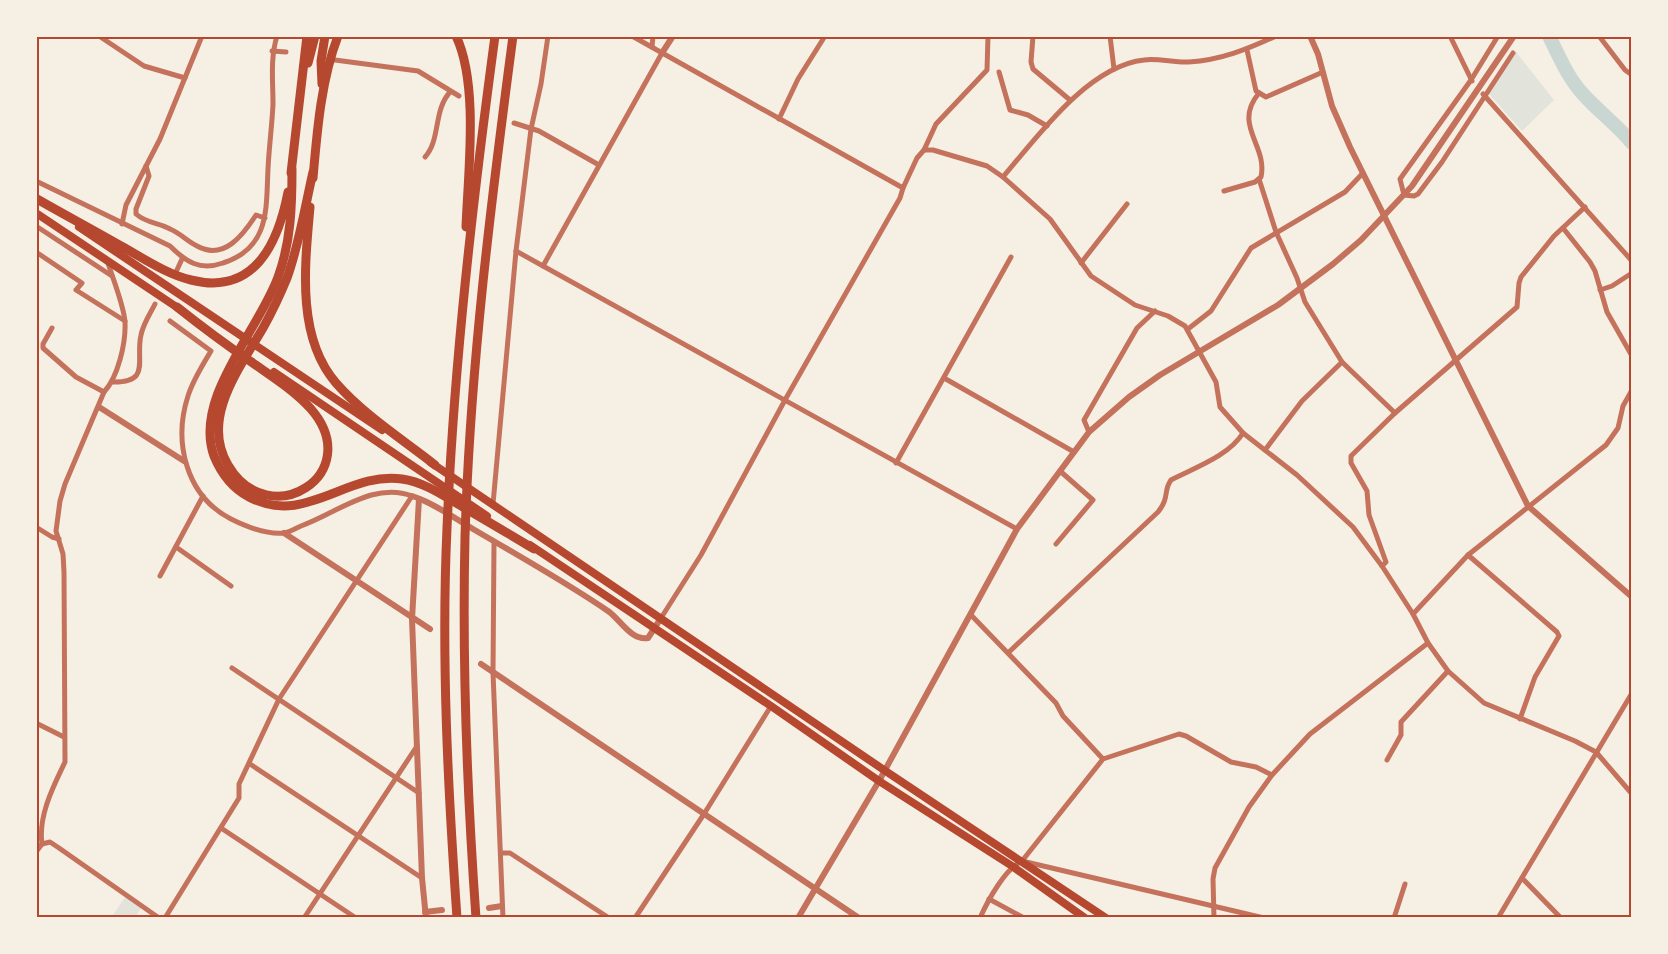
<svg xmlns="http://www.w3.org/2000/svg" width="1668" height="954" font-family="'Sofia Sans Condensed',sans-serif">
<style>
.green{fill:#e2e4dc}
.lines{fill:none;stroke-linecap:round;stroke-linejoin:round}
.river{stroke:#c9d6d2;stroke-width:14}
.minor{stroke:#c5725c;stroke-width:5}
.tertiary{stroke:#c5725c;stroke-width:6}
.primary{stroke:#b5482f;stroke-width:8}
.motorway{stroke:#b5482f;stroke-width:9}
.neatline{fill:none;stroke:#b5482f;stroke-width:2}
</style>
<rect width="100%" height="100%" fill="#f6efe4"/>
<!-- green -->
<g class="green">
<polygon points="1516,52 1554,100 1522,131 1489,94"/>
<polygon points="125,897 141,908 135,918 111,918"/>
</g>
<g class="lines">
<!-- river -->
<path class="river" d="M1549 36C1559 56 1567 76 1582 93 1598 111 1617 125 1632 143"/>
<!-- minor -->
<g class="minor">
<polyline points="99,36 144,66 185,78"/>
<polyline points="632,36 903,188 900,198 785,400 701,555 661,618"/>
<polyline points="1033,36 1031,62 1033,69 1070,100"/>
<polyline points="1110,36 1114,69"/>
<polyline points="1450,36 1472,81"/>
<polyline points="1498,36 1471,80 1400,179 1404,195 1414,196 1418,194 1442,162 1513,53"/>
<polyline points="1599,36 1625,70 1632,75"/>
<polyline points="652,47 653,36"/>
<polyline points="1247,50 1256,91 1266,97 1323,72"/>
<polyline points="272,51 286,52"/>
<polyline points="335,60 418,71 459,96"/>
<polyline points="999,72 1010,110 1028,115 1047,126"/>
<polyline points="1483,94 1632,261"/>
<polyline points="779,119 798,79 825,36"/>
<polyline points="514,123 539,131 599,165"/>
<polyline points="924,150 933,150 987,166 1003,177 1050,219 1091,276 1135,305 1168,316 1185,326 1216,382 1220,407 1243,433 1297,475 1353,527 1382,566 1413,614 1428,643 1448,671 1484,703 1575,741 1596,752 1632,794"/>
<path d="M425 157C441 139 433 111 450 92"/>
<path d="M146 166 149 176 136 209V214C146 223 159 223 170 229 180 233 187 241 197 246 224 261 243 235 256 215L265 218"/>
<path d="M1003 177C1037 137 1088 66 1144 60 1158 58 1175 63 1189 62 1221 60 1248 49 1276 36"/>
<polyline points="1259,179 1276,232 1297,278 1305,302 1342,362 1395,413"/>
<path d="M36 181 170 246C186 262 200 271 223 263 270 248 266 209 268 169 269 147 272 126 273 104 273 81 270 59 277 36"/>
<polyline points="903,188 917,158 924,150 936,124 987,70 988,36"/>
<path d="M1224 191 1255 182 1261 177C1268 145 1232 125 1259 93"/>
<polyline points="122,224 126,205 160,139 202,36"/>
<polyline points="36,226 112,276"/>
<polyline points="1563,228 1590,262 1595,271 1607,312 1632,356"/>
<polyline points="516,251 1017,529"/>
<polyline points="36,252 82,283 76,290 125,321"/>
<polyline points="1081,263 1127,204"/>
<polyline points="543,266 662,53"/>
<polyline points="176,272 182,259"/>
<polyline points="1600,290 1612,286 1632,273"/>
<polyline points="52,328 43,344 43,348 76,377 104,392"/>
<polyline points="1188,329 1211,311 1251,248 1345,192 1363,173"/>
<polyline points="944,378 1074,452"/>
<path d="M112 382C152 383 135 360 141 335 143 324 150 314 155 304"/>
<polyline points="1089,432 1084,420 1137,328 1155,311"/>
<polyline points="1265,450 1302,401 1342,362"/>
<polyline points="896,463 1011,257"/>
<polyline points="493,504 516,251 531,129 541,84 548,36"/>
<polyline points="36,527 52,537 59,539"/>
<polyline points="494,542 493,673 503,918"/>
<polyline points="1056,544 1093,500 1060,471"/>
<polyline points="176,547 231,586"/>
<polyline points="1468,555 1557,632 1559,636 1535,677 1520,719"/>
<polyline points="1382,566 1386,562 1369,515 1367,491 1351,463 1351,456 1395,413 1517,307 1519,283 1521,277 1554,236 1585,207"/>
<polyline points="160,576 203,496"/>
<polyline points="1413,614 1468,555 1606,445 1618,428 1623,406 1632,390"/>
<polyline points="971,615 1056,703 1063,716 1103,759"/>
<path d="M1009 652 1158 512C1170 497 1163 491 1171 480 1194 468 1229 456 1243 433"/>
<polyline points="232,668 419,793"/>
<polyline points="36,723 64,737"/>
<polyline points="1387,760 1401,735 1401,722 1448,671"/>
<polyline points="250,764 422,878"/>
<polyline points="221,828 356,918"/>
<polyline points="42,844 50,842 59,848 159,918"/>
<path d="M36 852 42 844C38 816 53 787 65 762L64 572 63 554 56 531 60 501 65 484 104 392C118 377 126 343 125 322 124 306 113 279 108 263"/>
<polyline points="501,853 510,853 609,918"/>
<polyline points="1022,861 1103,759 1179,734 1186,736 1231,762 1256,767 1272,775"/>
<polyline points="1522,878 1561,918"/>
<polyline points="989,899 1024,918"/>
<path d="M165 918 239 798V784L279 699 412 496C374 481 337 513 301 526 296 528 290 532 284 533 266 535 247 527 231 519 186 496 173 442 188 396 193 380 202 366 211 351L170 321"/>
<polyline points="304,918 417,746"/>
<polyline points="635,918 704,814 771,706"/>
<path d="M980 918C988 900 1005 869 1022 861L1264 918"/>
<polyline points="1214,918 1213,879 1215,868 1249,807 1272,775 1310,734 1428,643"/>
<polyline points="1394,918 1405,884"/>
<polyline points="1498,918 1632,693"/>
</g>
<!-- tertiary -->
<g class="tertiary">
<polyline points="1310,36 1318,54 1332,106 1350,147 1528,506 1632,597"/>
<polyline points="662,53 673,36"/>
<polyline points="99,407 184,461"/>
<path d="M412 496C434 503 454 518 473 529 519 556 564 581 608 611 620 619 631 641 648 638L661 618"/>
<polyline points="419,499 412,619 422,878 426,918"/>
<polyline points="284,533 430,629"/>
<polyline points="481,664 859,918"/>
<polyline points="489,908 502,906"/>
<polyline points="425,912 442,910"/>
<polyline points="798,918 879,781 1017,529 1089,432 1129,397 1160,375 1278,305 1333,264 1361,240 1412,186 1514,36"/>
</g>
<!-- primary -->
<g class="primary">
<polyline points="36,213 181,310"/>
<polyline points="79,227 382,430"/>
<polyline points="274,372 487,516"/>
<polyline points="430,462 884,770 1106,918"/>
<polyline points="530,545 771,706 879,781 1012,866 1085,918"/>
</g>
<!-- motorway -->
<g class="motorway">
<path d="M456 36C479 84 468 173 466 227"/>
<polyline points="308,63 315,36"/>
<polyline points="322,84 321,61 325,36"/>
<path d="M292 169C292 206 291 242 278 277 259 330 193 398 214 456 221 473 232 488 249 497 305 527 347 471 402 479 424 482 444 496 463 507 487 521 511 535 534 549"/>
<polyline points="291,173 307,36"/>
<path d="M313 178C317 132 321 80 338 36"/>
<path d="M37 199C65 215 93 230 121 246 143 258 166 274 191 280 254 296 278 244 288 192"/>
<path d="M310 207C305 264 296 337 336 383 364 415 402 439 435 465"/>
<path d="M177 307C201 326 225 344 250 361 271 376 294 390 311 409 367 474 269 535 228 465 200 418 240 368 263 328 272 312 280 295 287 278 299 245 305 207 313 172"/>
<path d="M457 918C448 789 441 658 447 528 454 363 473 199 495 36"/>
<path d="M476 918C467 791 462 664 465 537 470 369 491 202 513 36"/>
</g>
</g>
<!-- border -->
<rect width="1668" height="954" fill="none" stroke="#f6efe4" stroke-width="75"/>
<rect x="38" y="38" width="1592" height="878" class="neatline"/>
</svg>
